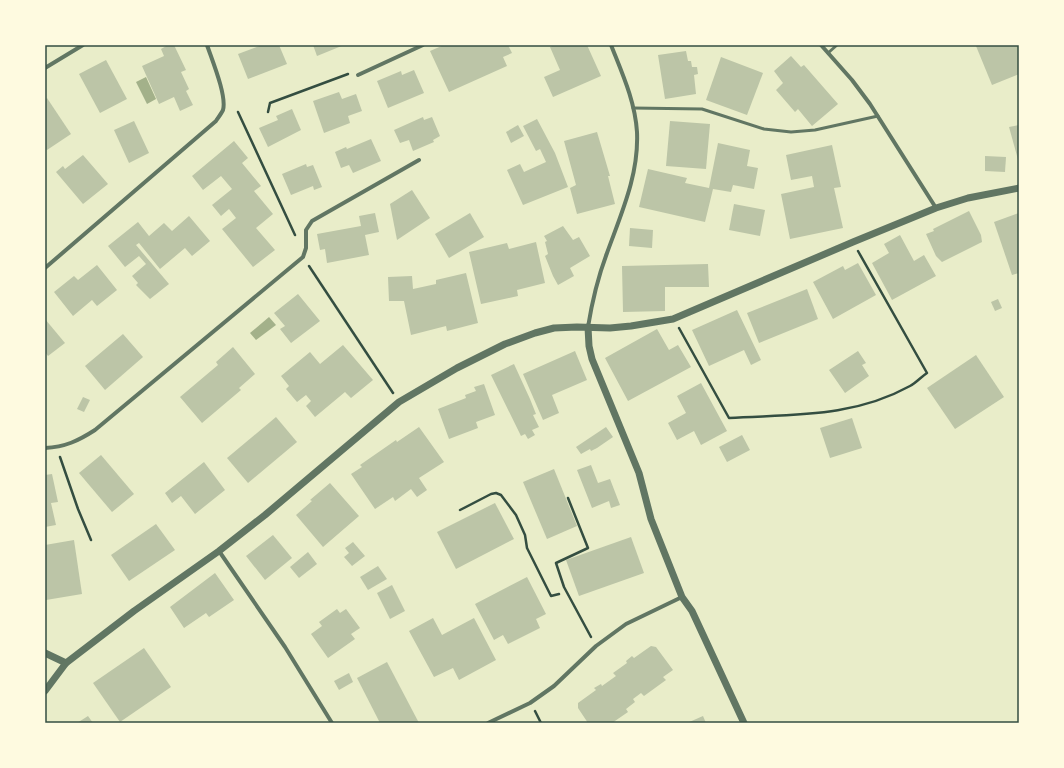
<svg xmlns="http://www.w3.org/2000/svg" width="1064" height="768" font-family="'Open Sans',sans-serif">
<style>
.water{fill:#a3b18a}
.building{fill:#bcc5a7}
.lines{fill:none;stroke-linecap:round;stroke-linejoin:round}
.path{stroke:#344e41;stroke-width:2.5}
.service{stroke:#617663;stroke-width:3}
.minor{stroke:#617663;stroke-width:4}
.tertiary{stroke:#617663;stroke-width:7}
.neatline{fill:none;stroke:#344e41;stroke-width:1.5}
</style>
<rect width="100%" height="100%" fill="#e9edc9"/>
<!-- water -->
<g class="water">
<polygon points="146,77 156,99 147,104 136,82"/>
<polygon points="269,317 276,325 256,340 250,333"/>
</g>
<!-- building -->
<g class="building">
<polygon points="168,45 174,45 186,70 181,72 189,89 186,91 193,105 180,111 174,97 159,104 142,66 164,56 161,49"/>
<polygon points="262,45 279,45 287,64 248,79 238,54"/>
<polygon points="313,45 344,45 317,56"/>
<polygon points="444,45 508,45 512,53 503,57 507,66 449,92 430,51"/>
<polygon points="555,45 587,45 601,76 553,97 544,77 560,70 550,47"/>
<polygon points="977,45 1019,45 1019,74 992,85 976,46"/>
<polygon points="686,51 688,61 691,61 692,67 697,67 698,74 694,75 696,94 665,99 658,55"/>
<polygon points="791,56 801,67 804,65 838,104 812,126 798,109 795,112 776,90 783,83 774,71"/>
<polygon points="721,57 763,73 747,115 706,100"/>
<polygon points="106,60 127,99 100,113 79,74"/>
<polygon points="414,70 424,93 388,108 377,81 401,71 402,75"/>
<polygon points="339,92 342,99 356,94 362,111 348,116 350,123 324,133 313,101"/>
<polygon points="47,98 71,134 47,150 45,148 45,100"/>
<polygon points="292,109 301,130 268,147 259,128 278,120 276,116"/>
<polygon points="423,117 424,120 432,117 440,136 433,140 434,142 413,151 409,140 400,143 394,130"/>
<polygon points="537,119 555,153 568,187 523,205 507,170 520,164 524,172 546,162 540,149 536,151 523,126"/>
<polygon points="134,121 149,153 129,163 114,130"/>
<polygon points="670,121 710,124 706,169 666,166"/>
<polygon points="518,125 524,136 511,143 506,132"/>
<polygon points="1019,125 1019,163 1009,127"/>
<polygon points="597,132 610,176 608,176 615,204 577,214 570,188 576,185 564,141"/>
<polygon points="371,139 381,161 353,173 349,165 341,168 335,152 346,147 347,149"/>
<polygon points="234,141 248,158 242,163 261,186 254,191 273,214 256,228 275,250 253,267 222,229 236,218 229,209 221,216 212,205 232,189 221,176 203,190 192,176"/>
<polygon points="718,143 750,150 747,166 758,168 754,189 733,185 731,192 713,189 705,222 639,207 648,169 687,178 685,183 709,188"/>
<polygon points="832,145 841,187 834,188 843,228 790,239 781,194 814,187 812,176 791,180 786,155"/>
<polygon points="83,155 108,184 83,204 56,172 63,166 65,169"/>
<polygon points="985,156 1006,157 1005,172 985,171"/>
<polygon points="306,164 307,167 313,165 322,187 314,190 313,186 291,195 282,174"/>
<polygon points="412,190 430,218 397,240 390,204"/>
<polygon points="734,204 765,210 760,236 729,230"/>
<polygon points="969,211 981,235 982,242 942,262 936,256 926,234 934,231 933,229"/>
<polygon points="375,213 379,232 365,235 369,255 327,263 325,249 320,250 317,234 361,226 359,216"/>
<polygon points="470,213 484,237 449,258 435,234"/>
<polygon points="1019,213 1019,273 1012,275 994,222"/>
<polygon points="189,216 210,241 192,256 185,248 160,269 139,243 136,245 169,284 150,299 136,285 138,283 132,276 146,264 139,256 125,267 108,246 138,222 149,236 164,223 172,231"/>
<polygon points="563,226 573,240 579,237 590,256 570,268 574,276 558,285 553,276 545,256 548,254 545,242 547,241 544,236"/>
<polygon points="630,228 653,230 652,248 629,246"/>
<polygon points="900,235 914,261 924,255 936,276 892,300 872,263 889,253 884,244"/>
<polygon points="536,242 545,283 517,290 518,296 481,304 469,252 507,243 509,249"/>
<polygon points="858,263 876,295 833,319 813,282 843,266 845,270"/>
<polygon points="708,264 709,287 665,287 665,311 623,312 622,266"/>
<polygon points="97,265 117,290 97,306 92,300 73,316 54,292 74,276 78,280"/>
<polygon points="466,273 478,323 447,331 446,326 411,335 404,301 389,301 388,277 412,276 413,289 436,284 436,280"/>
<polygon points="807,289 818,319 759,343 747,313"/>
<polygon points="298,294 320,321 291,343 280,329 285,326 274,313"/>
<polygon points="998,299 1002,308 995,311 991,302"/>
<polygon points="737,310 761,360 751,365 744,350 709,366 692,330"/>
<polygon points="45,319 65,343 48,356 45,352"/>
<polygon points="657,329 669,350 678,345 691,367 628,401 605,358"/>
<polygon points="123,334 143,357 105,390 85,366"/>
<polygon points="343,345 373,380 351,398 345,392 315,417 306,406 311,401 306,395 297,402 286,389 289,386 281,376 310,352 320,364"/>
<polygon points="233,347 255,374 239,388 241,390 202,423 180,397 218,365 216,362"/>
<polygon points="575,351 587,380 552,395 559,413 543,420 523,374"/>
<polygon points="858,351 866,363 862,365 869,376 845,393 829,370"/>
<polygon points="976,355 1004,397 955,429 927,388"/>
<polygon points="514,364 530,399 536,414 533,415 539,427 532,430 535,435 528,439 525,434 521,436 491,375"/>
<polygon points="701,383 727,431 701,445 694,431 677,440 668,423 686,413 677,396"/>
<polygon points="484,384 495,415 476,422 478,428 449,439 438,409 466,398 465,395 476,391 474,387"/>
<polygon points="83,397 90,400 84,412 77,409"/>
<polygon points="276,417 297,442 248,483 227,458"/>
<polygon points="852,418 862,448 830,458 820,428"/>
<polygon points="419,427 444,462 419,478 427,490 417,497 411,489 395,501 393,497 375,509 351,474 362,467 360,465 396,440 397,442"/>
<polygon points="606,427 613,437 597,448 591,451 590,449 581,454 576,447"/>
<polygon points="742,435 750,450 727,462 719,447"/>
<polygon points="101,455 134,494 112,512 79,473"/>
<polygon points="204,462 225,490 195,514 181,496 172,503 165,493"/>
<polygon points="591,465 598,483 610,479 620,505 611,508 609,501 592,508 577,470"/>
<polygon points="554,469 577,526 547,539 523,482"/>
<polygon points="52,474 58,502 51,503 56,525 45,527 45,475"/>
<polygon points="330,483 359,516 323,547 296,515 312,501 310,500"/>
<polygon points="495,503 514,539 456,569 437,532"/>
<polygon points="156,524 175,550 129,581 111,555"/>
<polygon points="273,535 292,558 265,580 246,556"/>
<polygon points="631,537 644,573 579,596 566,560"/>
<polygon points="74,540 82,594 46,600 45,545"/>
<polygon points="353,542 365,556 352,566 344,557 349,553 345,548"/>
<polygon points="308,552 317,564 299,578 290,567"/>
<polygon points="378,566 387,579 368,590 360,577"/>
<polygon points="215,573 234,600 209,617 206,613 184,628 170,607"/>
<polygon points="527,577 546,614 536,619 540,628 508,644 503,635 494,640 475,604"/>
<polygon points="392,585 405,611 390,619 377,593"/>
<polygon points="337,609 340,613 346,609 360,628 351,634 355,639 328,658 311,634 322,626 319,622"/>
<polygon points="433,618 442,635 474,618 496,660 459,680 453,668 434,677 409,631"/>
<polygon points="651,646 656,647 673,670 663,677 666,680 644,696 641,693 633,699 635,702 626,709 628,712 612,723 588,723 578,708 578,703 596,690 594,688 601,684 602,686 616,676 613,673 627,663 626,661 632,656 634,658"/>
<polygon points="144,648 171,687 120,722 93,683"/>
<polygon points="387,662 419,723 380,723 357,678"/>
<polygon points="349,673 353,682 339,690 334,681"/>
<polygon points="88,716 93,723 77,723"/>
<polygon points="703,716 706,723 687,723"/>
</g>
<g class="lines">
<!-- path -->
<g class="path">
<polyline points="238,112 295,235"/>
<polyline points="268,112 270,103 348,74"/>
<polyline points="309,266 393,393"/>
<path d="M679 328 729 418C793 414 852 418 910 386 916 383 921 377 927 373L858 251"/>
<polyline points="60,457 78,509 91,540"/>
<polyline points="568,498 588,548 556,563 564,587 591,637"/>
<polyline points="460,510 491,494 496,493 501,495 516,515 525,535 527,548 551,596 559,594"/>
<polyline points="535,711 541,723"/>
</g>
<!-- service -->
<g class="service">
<polyline points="828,53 837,45"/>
<polyline points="633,108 702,109 764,129 791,132 815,130 878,116"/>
</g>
<!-- minor -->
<g class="minor">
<polyline points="821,45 852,80 870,104 936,208"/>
<polyline points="45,68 83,45"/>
<polyline points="358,75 423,45"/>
<path d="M45 268 216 121C218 118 221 114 223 110 227 96 212 60 207 45"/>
<path d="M588 327C592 302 598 277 607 253 621 214 639 175 637 132 635 101 622 73 611 45"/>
<path d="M45 448C65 447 78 441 95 430L303 257 306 248V230L312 221 419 160"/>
<polyline points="219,551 285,647 332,723"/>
<polyline points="488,723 530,703 554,686 596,646 626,624 682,597"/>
</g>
<!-- tertiary -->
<g class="tertiary">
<polyline points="588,327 589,346 592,359 639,473 651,519 682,597 692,611 744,723"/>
<polyline points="45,653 66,663"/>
<polyline points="45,691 66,663 134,611 219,551 265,515 399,402 457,368 505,344 535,333 554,328 577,327 610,328 631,326 673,319 853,242 936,208 968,198 1019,188"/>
</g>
</g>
<!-- border -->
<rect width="1064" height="768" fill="none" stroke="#fefae0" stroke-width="92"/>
<rect x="46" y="46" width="972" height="676" class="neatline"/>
</svg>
